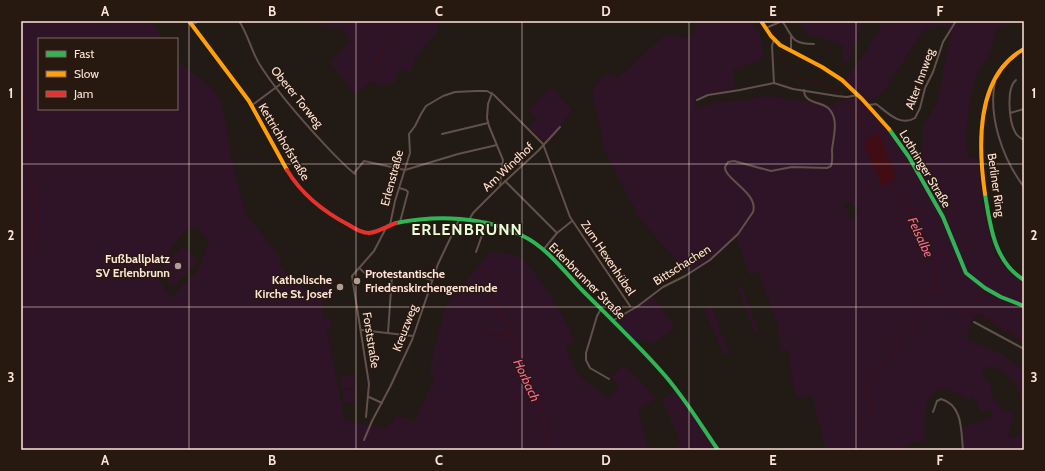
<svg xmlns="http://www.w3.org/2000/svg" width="1045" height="471" font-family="Cabin,sans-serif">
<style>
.green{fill:#2f1428;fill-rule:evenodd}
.water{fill:#410d14}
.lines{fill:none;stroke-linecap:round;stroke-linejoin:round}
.stream{stroke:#410d14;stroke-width:1}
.street{stroke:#62504b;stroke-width:2}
.fast{stroke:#30b455;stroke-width:4}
.slow{stroke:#ff9f0a;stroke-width:4}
.jam{stroke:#e5322d;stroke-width:4}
.grid{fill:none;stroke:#fee4d7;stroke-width:1;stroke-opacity:0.55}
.poi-dot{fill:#b19d93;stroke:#271910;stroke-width:1.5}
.labels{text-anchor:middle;stroke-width:3;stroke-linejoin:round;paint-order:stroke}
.street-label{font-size:12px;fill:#fee4d7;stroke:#271910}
.poi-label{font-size:12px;font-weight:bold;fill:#fee4d7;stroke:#271910;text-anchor:end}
.water-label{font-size:13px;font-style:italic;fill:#fc6797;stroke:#271910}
.district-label{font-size:16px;font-weight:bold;letter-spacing:1px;fill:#e8fed9;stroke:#271910}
.neatline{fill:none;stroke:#fee4d7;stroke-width:1.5}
.grid-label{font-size:13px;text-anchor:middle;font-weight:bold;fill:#fee4d7}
</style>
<rect width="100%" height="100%" fill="#221a15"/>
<!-- green -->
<g class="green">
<path d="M21 21H151L163 39H39V109H177V60C193 77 211 80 222 105L231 155 246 216 249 220 255 225 280 258V267L290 276 310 295 340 276 332 285 321 306 324 320 327 319 331 321 332 324 330 328 326 329 345 421 386 429 396 416 415 421 435 377 429 371 445 307 489 253C500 253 513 252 522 259 525 261 528 266 530 268 549 290 562 316 575 340L565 349 580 377 609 398 619 387 611 378 622 365 632 372 656 399 638 409 648 450H21ZM196 226C210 239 211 243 201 259L203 264 171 298 153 272C158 266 163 260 168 254 177 242 179 230 196 226Z"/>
<polygon points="316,21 439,21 436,33 415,58 410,72 400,68 394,84 387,83 379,85 372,81 355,94 330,62 350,42 345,30 317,24"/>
<path d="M698 21H751L760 36 764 53 761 60 733 70 735 88C721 92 707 92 695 99V108L718 102 744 100 767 96 829 105 852 98H858C881 119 900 146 916 172L922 170 923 126 937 104 952 29 941 25 923 30 885 89 868 103 845 80 867 50 884 21H1024L1014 22 1004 26 995 31C994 41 992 49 987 57 985 62 981 66 978 70 972 84 961 145 969 157L976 158 978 161 982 203 994 253 1011 274 1024 283V343L977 313 970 323 967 339 1001 354 1024 370V417C1019 388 1019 381 992 366L984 369 982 375 991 384V393L1003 412 1012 410 1013 418 1008 438 1015 437 1024 431V450H964L962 428 993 416 990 409 981 412 977 402 972 397 969 401 948 388C945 389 939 389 936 391 922 400 924 427 925 441L909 443 905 447V450H826L812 395 796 398 788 349 781 351 778 325 758 271 750 276 736 237 720 252 689 274 640 219 605 152 592 90 605 74 618 78 665 35 693 38ZM847 202 860 209 854 220 847 216 849 212 847 211 848 209 843 207Z"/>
<path d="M798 21H863L849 60 846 62 843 60V47L841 44C836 43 831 40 826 39 810 35 808 37 798 21Z"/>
<polygon points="552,87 572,111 546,142 529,127 537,118 529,110"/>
<polygon points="183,246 198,261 173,286 158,270"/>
<polygon points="741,285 759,332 755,334 738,287"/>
<polygon points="653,296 675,328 651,345 643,338 637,342 616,320 639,306"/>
<polygon points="711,305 729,353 724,356 704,309"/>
<polygon points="353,374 355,387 342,389 340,376"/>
<polygon points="355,389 356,402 344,403 342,391"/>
<polygon points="676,392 703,430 702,431 715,450 670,450 681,444 662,399"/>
</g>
<!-- water -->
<polygon class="water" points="879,132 896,177 882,187 863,143"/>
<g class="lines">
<!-- stream -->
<g class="stream">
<polyline points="770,21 771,24"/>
<polyline points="772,27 778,40"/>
<path d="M781 53C788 88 823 76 841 94"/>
<polyline points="377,67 376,60 384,48 383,21"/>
<polyline points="21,98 24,102 29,146 30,180 36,201 37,223 35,241 30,250 21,258"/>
<polyline points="845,99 856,114 869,139"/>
<polyline points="891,181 908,210 934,264 937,271 935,282 939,294 947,302 962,310 984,315 989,320 998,322 1024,340"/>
<polyline points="481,267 496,303 508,326 516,358 523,368 532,384 538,400 550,450"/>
<polyline points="922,309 935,283"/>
<polyline points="487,335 510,335"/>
<polyline points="880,365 913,328 921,313"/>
<path d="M865 419 870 415H875C861 397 866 385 878 367"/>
<polyline points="858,421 863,420"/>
</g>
<!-- street -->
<g class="street">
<path d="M239 21C248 34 251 51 260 65 275 89 295 112 314 133 327 147 340 162 355 174"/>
<path d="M782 21C794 37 790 44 814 44"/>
<polyline points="192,25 199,21"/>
<polyline points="766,28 782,21"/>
<polyline points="774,39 772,46 774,83"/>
<polyline points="791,51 791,37"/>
<path d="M995 77V81C988 116 1002 158 1024 187"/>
<path d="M1016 80C1006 88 1009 121 1015 132 1017 136 1020 138 1024 140"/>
<polyline points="492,93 488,104 487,118 489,126 503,160 500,185"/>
<polyline points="697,100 708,95 740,90 774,83 793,89 837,96 847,97 858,95"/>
<path d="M868 105 876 104C887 112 900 127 915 118L920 108 925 88 933 72 943 42 956 21"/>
<polyline points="251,106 286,80"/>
<polyline points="1010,113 1024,109"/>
<polyline points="442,134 488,123"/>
<polyline points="354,173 364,161 405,170 458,154 497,145"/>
<polyline points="505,181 557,233"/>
<polyline points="399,188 406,190 408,192 400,222"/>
<polyline points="469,220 473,213 500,186 538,151 560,127"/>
<polyline points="390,225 395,201 410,153 409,134 415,126 421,114 426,106 443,96 455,92 476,91 487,91 494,95 543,144 570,217 630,306"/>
<polyline points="543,250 557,233 572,221"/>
<polyline points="476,252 486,224"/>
<polyline points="359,268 367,275 411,274 432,280"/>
<polyline points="601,309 597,316 586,353 586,360 590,368 609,379"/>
<path d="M612 321 638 306 663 287 685 276 710 260 738 234 753 212C759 193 724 179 725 167L728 162 734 161 771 171 792 167 827 168 831 166C833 161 832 156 832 150 833 138 839 121 830 110 824 101 804 105 804 90"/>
<polyline points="974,322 1024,349"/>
<polyline points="361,330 413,336"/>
<polyline points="388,333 392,275"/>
<polyline points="369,397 382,403"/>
<path d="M933 412 937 401 941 399C963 405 961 431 963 450"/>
<polyline points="366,417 369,384 352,276 374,251 386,228"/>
<polyline points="364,440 372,421 390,387 412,340 438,264 459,220"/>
</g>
<!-- fast -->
<g class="fast">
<polyline points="889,129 909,157 943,217 966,273 985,288 1001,297 1024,306"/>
<path d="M985 194C990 225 994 262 1024 280"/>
<path d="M396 223C437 215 484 216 523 236 546 247 564 271 581 289 608 316 636 343 661 371 683 395 700 424 718 450"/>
</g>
<!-- slow -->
<g class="slow">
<polyline points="189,21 249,101 287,170"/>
<polyline points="761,21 771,36 780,45 822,67 842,80 862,99 889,129"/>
<path d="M985 194C978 146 975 76 1024 49"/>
</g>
<!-- jam -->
<path class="jam" d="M287 170C302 195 324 212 349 225 355 229 362 233 369 233 379 232 387 226 396 223"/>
</g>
<!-- grid -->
<path class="grid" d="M189 21V450M356 21V450M522 21V450M689 21V450M856 21V450M21 164H1024M21 307H1024"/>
<!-- markers -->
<g class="poi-dot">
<circle cx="178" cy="266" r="4"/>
<circle cx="357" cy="281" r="4"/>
<circle cx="340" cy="287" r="4"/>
</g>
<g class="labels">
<!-- street labels -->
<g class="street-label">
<text transform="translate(920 79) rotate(-70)" y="4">Alter Innweg</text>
<text transform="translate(297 97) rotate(51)" y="4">Oberer Torweg</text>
<text transform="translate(284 142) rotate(59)" y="4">Kettrichhofstraße</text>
<text transform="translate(508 167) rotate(-43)" y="4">Am Windhof</text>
<text transform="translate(925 169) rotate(59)" y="4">Lothringer Straße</text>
<text transform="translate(392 178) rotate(-75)" y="4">Erlenstraße</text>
<text transform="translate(996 185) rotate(82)" y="4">Berliner Ring</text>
<text transform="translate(608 258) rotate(56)" y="4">Zum Hexenhübel</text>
<text transform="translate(682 265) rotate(-32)" y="4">Bittschachen</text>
<text transform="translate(587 281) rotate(45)" y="4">Erlenbrunner Straße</text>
<text transform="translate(405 328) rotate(-69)" y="4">Kreuzweg</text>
<text transform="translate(371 340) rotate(81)" y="4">Forststraße</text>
</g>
<!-- poi labels -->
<g class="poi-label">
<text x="170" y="263">Fußballplatz<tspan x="170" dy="14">SV Erlenbrunn</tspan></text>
<text x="365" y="278" text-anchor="start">Protestantische<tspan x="365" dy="14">Friedenskirchengemeinde</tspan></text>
<text x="332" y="284">Katholische<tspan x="332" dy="14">Kirche St. Josef</tspan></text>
</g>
<!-- water labels -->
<g class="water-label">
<text transform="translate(921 237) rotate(65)" y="5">Felsalbe</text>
<text transform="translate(527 380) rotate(65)" y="5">Horbach</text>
</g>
<!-- district labels -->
<g class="district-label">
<text x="467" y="235">ERLENBRUNN</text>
</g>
</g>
<!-- border -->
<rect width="1045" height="471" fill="none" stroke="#271910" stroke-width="44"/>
<!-- legend -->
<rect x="38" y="38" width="140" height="72" fill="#271910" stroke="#7d6a60"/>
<rect x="46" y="51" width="20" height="6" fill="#30b455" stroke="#7d6a60"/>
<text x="74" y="58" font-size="12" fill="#fee4d7">Fast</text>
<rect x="46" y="71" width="20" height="6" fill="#ff9f0a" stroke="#7d6a60"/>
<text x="74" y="78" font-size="12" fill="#fee4d7">Slow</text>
<rect x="46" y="91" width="20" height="6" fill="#e5322d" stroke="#7d6a60"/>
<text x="74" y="98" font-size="12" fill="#fee4d7">Jam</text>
<rect x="22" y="22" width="1001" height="427" class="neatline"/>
<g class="grid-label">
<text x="105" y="16">A</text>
<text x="272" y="16">B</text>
<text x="439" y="16">C</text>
<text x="606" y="16">D</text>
<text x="773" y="16">E</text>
<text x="940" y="16">F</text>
<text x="11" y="98">1</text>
<text x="1034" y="98">1</text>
<text x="11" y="240">2</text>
<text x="1034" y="240">2</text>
<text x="11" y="382">3</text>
<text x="1034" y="382">3</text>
<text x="105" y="465">A</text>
<text x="272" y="465">B</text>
<text x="439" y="465">C</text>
<text x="606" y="465">D</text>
<text x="773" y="465">E</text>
<text x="940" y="465">F</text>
</g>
</svg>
